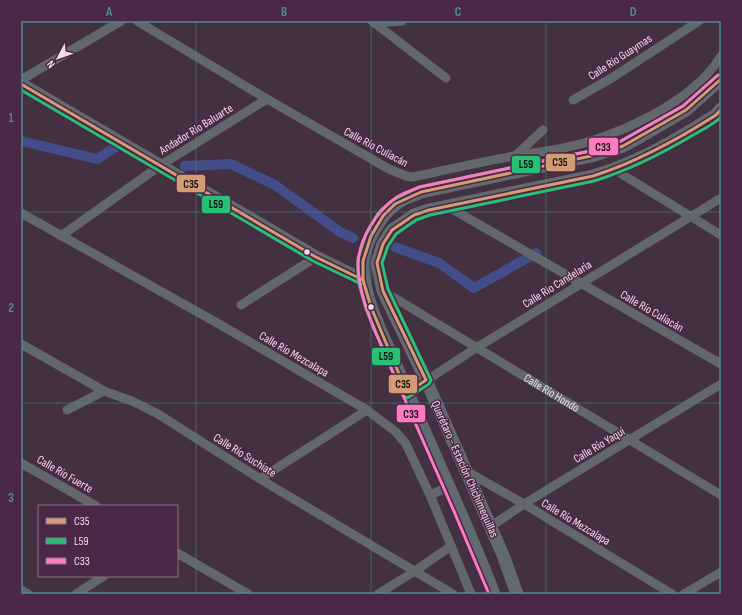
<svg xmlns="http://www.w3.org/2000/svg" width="742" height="615" font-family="'Sofia Sans Condensed',sans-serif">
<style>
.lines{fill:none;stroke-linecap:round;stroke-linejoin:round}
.canal{stroke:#434d8a;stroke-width:10}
.street{stroke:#63676c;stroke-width:9}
.secondary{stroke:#636a6f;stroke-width:13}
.bus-1-casing{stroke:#4b2846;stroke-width:6}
.bus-2-casing{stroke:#4b2846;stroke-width:6}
.bus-3-casing{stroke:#4b2846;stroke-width:6}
.bus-1{stroke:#d39c74;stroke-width:3}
.bus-2{stroke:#26c172;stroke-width:3}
.bus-3{stroke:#fe7ac1;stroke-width:3}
.grid{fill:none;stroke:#488f8e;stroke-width:1;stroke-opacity:0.55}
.bus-dot{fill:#f1dbec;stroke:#4b2846;stroke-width:1.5}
.labels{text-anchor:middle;stroke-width:3;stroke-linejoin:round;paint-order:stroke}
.street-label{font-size:12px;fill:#f1dbec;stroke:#4b2846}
.line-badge{stroke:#4b2846;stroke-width:1.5}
.pale-badge-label{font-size:11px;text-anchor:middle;font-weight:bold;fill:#111}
.neatline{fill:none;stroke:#488f8e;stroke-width:1.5}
.grid-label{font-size:13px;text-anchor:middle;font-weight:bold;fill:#488f8e}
</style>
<rect width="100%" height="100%" fill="#433040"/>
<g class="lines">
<!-- canal -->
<g class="canal">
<polyline points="21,141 97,159 116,147"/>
<polyline points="185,166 231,164 275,185 340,232 353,238"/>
<polyline points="395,247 439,263 474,288 536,253"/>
</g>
<!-- street -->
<g class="street">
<path d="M137 21 267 99 389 169 406 176 413 177C446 170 480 162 514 156 529 153 544 152 559 149 612 139 692 104 721 56"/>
<polyline points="372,21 446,78"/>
<polyline points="374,23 402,21"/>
<polyline points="21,80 121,21"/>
<polyline points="573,100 610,79 699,21"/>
<polyline points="515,156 543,130"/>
<polyline points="615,170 721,235"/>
<polyline points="447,206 721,364"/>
<polyline points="21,213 219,324 367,410 396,432 406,444 430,495 471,594"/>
<polyline points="61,236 161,165 267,99"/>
<path id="s1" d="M383 291 721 495"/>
<polyline points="241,305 316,257"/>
<polyline points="21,344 104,391 132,401 158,414 260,479 453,594"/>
<polyline points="407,393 476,348 721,198"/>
<polyline points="67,410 104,391"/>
<polyline points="21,463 96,506"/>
<polyline points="466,471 524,504 672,594"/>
<polyline points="260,479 367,410"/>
<polyline points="430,495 449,487"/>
<polyline points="490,527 524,504 721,384"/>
<polyline points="177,553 248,594"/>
<polyline points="21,590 28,594"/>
<polyline points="76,594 104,576"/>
<polyline points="378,594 415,571 451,546"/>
<polyline points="684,594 721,572"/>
</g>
<!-- secondary -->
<g class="secondary">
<polyline points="21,84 316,257 363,280"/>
<path d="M494 594C464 516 427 440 395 363 382 333 362 296 363 263 364 244 381 214 396 204 403 198 412 196 421 192L591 156 623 146 638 138 686 110 721 79"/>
<path d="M517 594 503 555 426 380 383 291 377 263 383 244 392 230 414 215 429 210 593 176C637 163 677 140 716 115L721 109"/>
</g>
<!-- bus-1 casing -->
<g class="bus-1-casing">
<g id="bus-1">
<path d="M721 79 686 110 623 146 591 156 421 192 395 204 383 216 371 236 363 261V280L371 307 407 393 426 380 383 291 377 263 383 244 392 230 414 215 429 210 593 176C637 162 677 140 716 115L721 109"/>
<polyline points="21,84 316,257 363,280"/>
</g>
</g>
<!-- bus-2 casing -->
<g class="bus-2-casing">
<g id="bus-2">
<path d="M718 75 683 106 621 141 590 151 419 187 393 200 379 212 366 234 358 259V280L366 309 403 396 406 398 409 397 429 384 431 380 388 289 382 263 388 246 396 234 416 220 430 215 594 181C630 170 663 153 695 134 704 129 714 124 721 117"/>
<polyline points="21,90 313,261 361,284"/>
</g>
</g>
<!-- bus-3 casing -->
<g class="bus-3-casing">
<path id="bus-3" d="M489 594 453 509 374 329C366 308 358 286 358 264 359 239 377 210 397 197 404 193 412 190 420 187L590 151 621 141 683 106 718 75"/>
</g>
<!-- bus-1 -->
<use href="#bus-1" class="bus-1"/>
<!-- bus-2 -->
<use href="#bus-2" class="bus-2"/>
<!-- bus-3 -->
<use href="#bus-3" class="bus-3"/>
</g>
<!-- grid -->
<path class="grid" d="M196 21V594M371 21V594M546 21V594M21 212H721M21 403H721"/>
<!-- markers -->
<g class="bus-dot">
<circle cx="307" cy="252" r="3.5"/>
<circle cx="371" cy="307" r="3.5"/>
</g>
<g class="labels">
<!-- street labels -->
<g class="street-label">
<text transform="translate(620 57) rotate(-33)" y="4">Calle Río Guaymas</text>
<text transform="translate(196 129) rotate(-32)" y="4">Andador Río Baluarte</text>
<text transform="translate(376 147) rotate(28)" y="4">Calle Río Culiacán</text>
<text transform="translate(557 284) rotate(-32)" y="4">Calle Río Candelaria</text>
<text transform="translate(652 311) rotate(30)" y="4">Calle Río Culiacán</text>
<text transform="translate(294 354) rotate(30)" y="4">Calle Río Mezcalapa</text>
<text dy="4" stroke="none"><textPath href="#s1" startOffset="197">Calle Río Hondo</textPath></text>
<text transform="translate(599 445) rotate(-31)" y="4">Calle Río Yaqui</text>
<text transform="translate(245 455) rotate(32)" y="4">Calle Río Suchiate</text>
<text transform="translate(465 469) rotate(66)" y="4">Querétaro - Estación Chichimequillas</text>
<text transform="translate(65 474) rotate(30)" y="4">Calle Río Fuerte</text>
<text transform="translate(576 522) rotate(31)" y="4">Calle Río Mezcalapa</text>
</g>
</g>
<g class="line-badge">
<rect x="588" y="137" width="31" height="19" rx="4" fill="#fe7ac1"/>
<rect x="545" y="153" width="31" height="19" rx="4" fill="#d39c74"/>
<rect x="511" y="155" width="30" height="19" rx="4" fill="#26c172"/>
<rect x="176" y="174" width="30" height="19" rx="4" fill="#d39c74"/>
<rect x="201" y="195" width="30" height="19" rx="4" fill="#26c172"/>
<rect x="371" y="347" width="30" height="19" rx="4" fill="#26c172"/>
<rect x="388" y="374" width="30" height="20" rx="4" fill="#d39c74"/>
<rect x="396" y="404" width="30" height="19" rx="4" fill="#fe7ac1"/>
</g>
<g class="pale-badge-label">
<text x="603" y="151">C33</text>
<text x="560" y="166">C35</text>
<text x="526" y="168">L59</text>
<text x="191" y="188">C35</text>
<text x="216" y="208">L59</text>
<text x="386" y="360">L59</text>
<text x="403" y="388">C35</text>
<text x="411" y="418">C33</text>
</g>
<!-- border -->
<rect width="742" height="615" fill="none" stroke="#4b2846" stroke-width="44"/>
<!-- legend -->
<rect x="38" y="505" width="140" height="72" fill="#4b2846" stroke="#8d7088"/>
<rect x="46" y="518" width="20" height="6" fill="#d39c74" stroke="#8d7088"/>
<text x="74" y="525" font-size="12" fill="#f1dbec">C35</text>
<rect x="46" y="538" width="20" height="6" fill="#26c172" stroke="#8d7088"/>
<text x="74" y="545" font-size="12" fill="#f1dbec">L59</text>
<rect x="46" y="558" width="20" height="6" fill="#fe7ac1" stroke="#8d7088"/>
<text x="74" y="565" font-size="12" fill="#f1dbec">C33</text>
<!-- north arrow -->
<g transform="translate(58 58) rotate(229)" stroke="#4b2846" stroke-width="3" paint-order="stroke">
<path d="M0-3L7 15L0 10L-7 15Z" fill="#f1dbec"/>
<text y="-6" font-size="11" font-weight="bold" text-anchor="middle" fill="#f1dbec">N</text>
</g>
<rect x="22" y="22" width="698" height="571" class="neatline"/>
<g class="grid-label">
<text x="109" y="16">A</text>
<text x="284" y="16">B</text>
<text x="458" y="16">C</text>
<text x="633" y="16">D</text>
<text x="11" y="122">1</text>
<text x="11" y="312">2</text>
<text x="11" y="502">3</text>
</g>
</svg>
